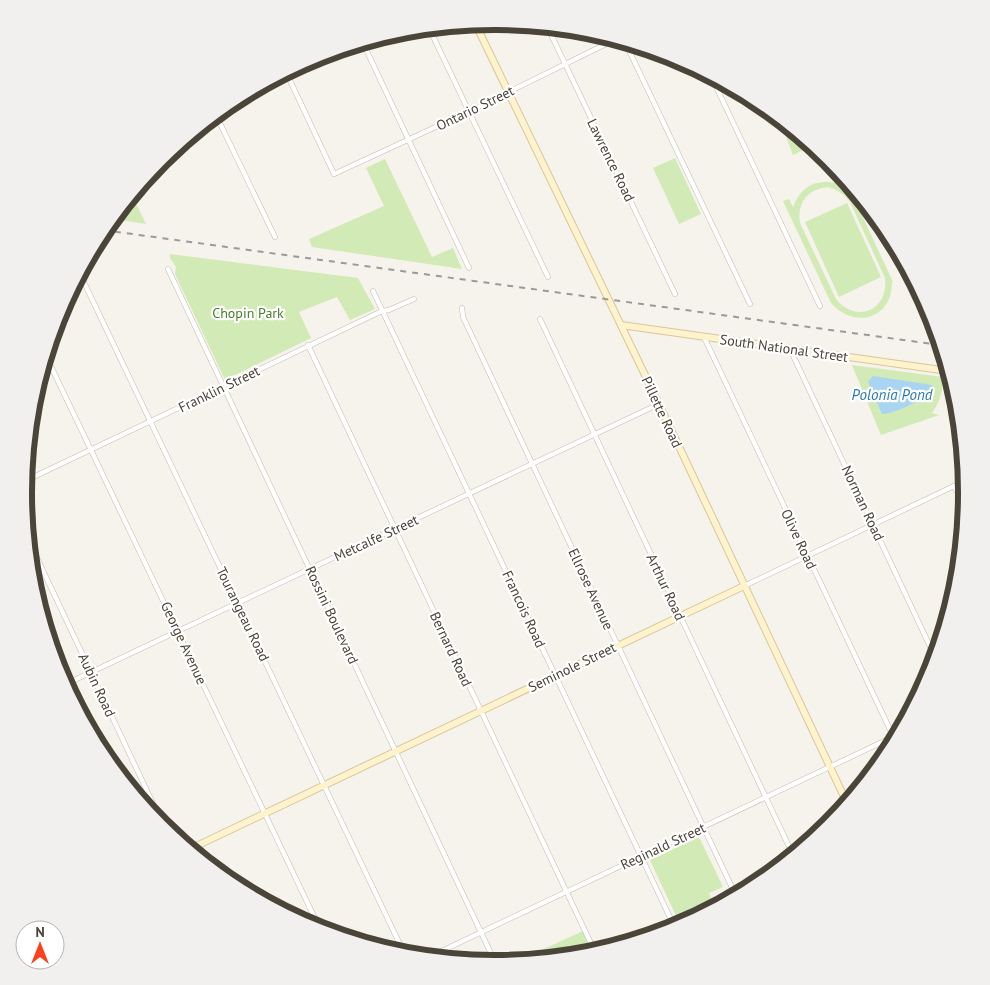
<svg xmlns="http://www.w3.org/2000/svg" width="990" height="985" font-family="'PT Sans',sans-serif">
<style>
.green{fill:#d2eab5;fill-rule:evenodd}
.water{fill:#a9d4f2}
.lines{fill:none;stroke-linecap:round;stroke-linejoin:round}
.street-casing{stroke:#c2bbae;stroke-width:5.5}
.secondary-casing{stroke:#d6c79b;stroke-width:8}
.street{stroke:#fff;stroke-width:4.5}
.secondary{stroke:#fff3cd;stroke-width:6}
.rail{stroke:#9a9a9a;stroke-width:2;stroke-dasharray:6 6;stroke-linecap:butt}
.labels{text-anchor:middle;stroke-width:4.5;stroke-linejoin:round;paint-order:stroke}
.street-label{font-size:14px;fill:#4b4439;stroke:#fff}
.park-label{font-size:14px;fill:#4a7f2a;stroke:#fff}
.water-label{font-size:15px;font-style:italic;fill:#2e7ab2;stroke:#fff}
.rim{fill:none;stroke:#4b4439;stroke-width:6}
</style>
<rect width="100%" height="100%" fill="#f6f3ec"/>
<!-- green -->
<g class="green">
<polygon points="787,125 812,146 793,155 786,137"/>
<polygon points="675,158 701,214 679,224 653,168"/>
<polygon points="385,159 432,257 453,248 462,269 312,247 309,239 384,206 366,168"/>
<path d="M839 172 846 181 893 282H892C892 320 854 329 831 303L783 201 789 199 793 207C801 186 817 178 839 184L835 174ZM828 187C838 190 844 194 850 202L885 278C889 311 856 324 836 299L800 223C797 202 808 189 828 187Z"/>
<polygon points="132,195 146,224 113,219"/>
<polygon points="847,203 881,277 839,297 805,222"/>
<polygon points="170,254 358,278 375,309 350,320 337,297 299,312 311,338 225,380 175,274 176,267 170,258"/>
<path d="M852 365 943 377C943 390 940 402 932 413L939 415 881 435Z"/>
<polygon points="699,837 723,887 709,893 711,899 695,907 692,912 677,918 650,860"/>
<polygon points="583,931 593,953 515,962"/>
</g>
<!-- water -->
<path class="water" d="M873 376 932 385V391C917 402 900 412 882 414L868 382Z"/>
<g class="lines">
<!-- street casing -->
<g class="street-casing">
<g id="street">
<polyline points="547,26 675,294"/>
<polyline points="429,28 548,277"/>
<polyline points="625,42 750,304"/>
<polyline points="363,43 469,268"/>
<polyline points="286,72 334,174 468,112 616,39"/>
<polyline points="711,76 820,306"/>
<polyline points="216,115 275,237"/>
<polyline points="168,269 495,962"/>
<polyline points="80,274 405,955"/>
<polyline points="373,291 675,928"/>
<polyline points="462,308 463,317 736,896"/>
<polyline points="540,319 793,855"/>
<polyline points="704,337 895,740"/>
<polyline points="308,345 595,952"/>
<polyline points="790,349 935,657"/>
<polyline points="46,356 320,929"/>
<polyline points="946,370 952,383"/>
<polyline points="25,481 382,311 389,310 414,299"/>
<polyline points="954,486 965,507"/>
<polyline points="29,541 165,829"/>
<polyline points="744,586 954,486 966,486"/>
<polyline points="66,684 659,404"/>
<polyline points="429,957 897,735"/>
</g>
</g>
<!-- secondary casing -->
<g class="secondary-casing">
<g id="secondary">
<polyline points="475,23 659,404 847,803"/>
<polyline points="621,325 948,371"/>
<polyline points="190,849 744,586"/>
</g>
</g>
<!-- street -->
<use href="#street" class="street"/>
<!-- secondary -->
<use href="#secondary" class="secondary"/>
<!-- rail -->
<polyline class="rail" points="103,230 940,345"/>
</g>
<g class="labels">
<!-- street labels -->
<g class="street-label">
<text transform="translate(475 108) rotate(-26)" y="5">Ontario Street</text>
<text transform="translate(611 160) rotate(64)" y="5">Lawrence Road</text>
<text transform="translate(784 348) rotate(8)" y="5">South National Street</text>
<text transform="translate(219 389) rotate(-26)" y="5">Franklin Street</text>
<text transform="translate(662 412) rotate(65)" y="5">Pillette Road</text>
<text transform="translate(863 503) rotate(65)" y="5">Norman Road</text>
<text transform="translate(376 538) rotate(-25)" y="5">Metcalfe Street</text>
<text transform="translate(799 539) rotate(65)" y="5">Olive Road</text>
<text transform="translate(666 587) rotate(65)" y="5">Arthur Road</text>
<text transform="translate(591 589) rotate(65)" y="5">Ellrose Avenue</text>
<text transform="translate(524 609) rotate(65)" y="5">Francois Road</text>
<text transform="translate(243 614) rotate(64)" y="5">Tourangeau Road</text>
<text transform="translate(332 615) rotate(65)" y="5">Rossini Boulevard</text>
<text transform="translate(184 643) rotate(65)" y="5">George Avenue</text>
<text transform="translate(451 649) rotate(65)" y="5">Bernard Road</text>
<text transform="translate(572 667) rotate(-26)" y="5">Seminole Street</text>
<text transform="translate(97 685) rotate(65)" y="5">Aubin Road</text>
<text transform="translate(663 846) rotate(-25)" y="5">Reginald Street</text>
</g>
<!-- park labels -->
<g class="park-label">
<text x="248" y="318">Chopin Park</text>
</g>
<!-- water labels -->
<g class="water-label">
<text x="892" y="400">Polonia Pond</text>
</g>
</g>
<!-- crop -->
<path d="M0 0H990V985H0ZM494 30H496A462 462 0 0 1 958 492V493A462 462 0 0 1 496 955H494A462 462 0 0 1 32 493V492A462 462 0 0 1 494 30Z" fill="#f1f0ef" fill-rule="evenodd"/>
<path class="rim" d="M494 30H496A462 462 0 0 1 958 492V493A462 462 0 0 1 496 955H494A462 462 0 0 1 32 493V492A462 462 0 0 1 494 30Z"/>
<!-- north arrow -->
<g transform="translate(40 945)"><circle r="24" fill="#ffffff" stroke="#b7b4b0"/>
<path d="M0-4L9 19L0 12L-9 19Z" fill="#fc3f1d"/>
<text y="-8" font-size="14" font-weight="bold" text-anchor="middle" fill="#4b4439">N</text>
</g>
</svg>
